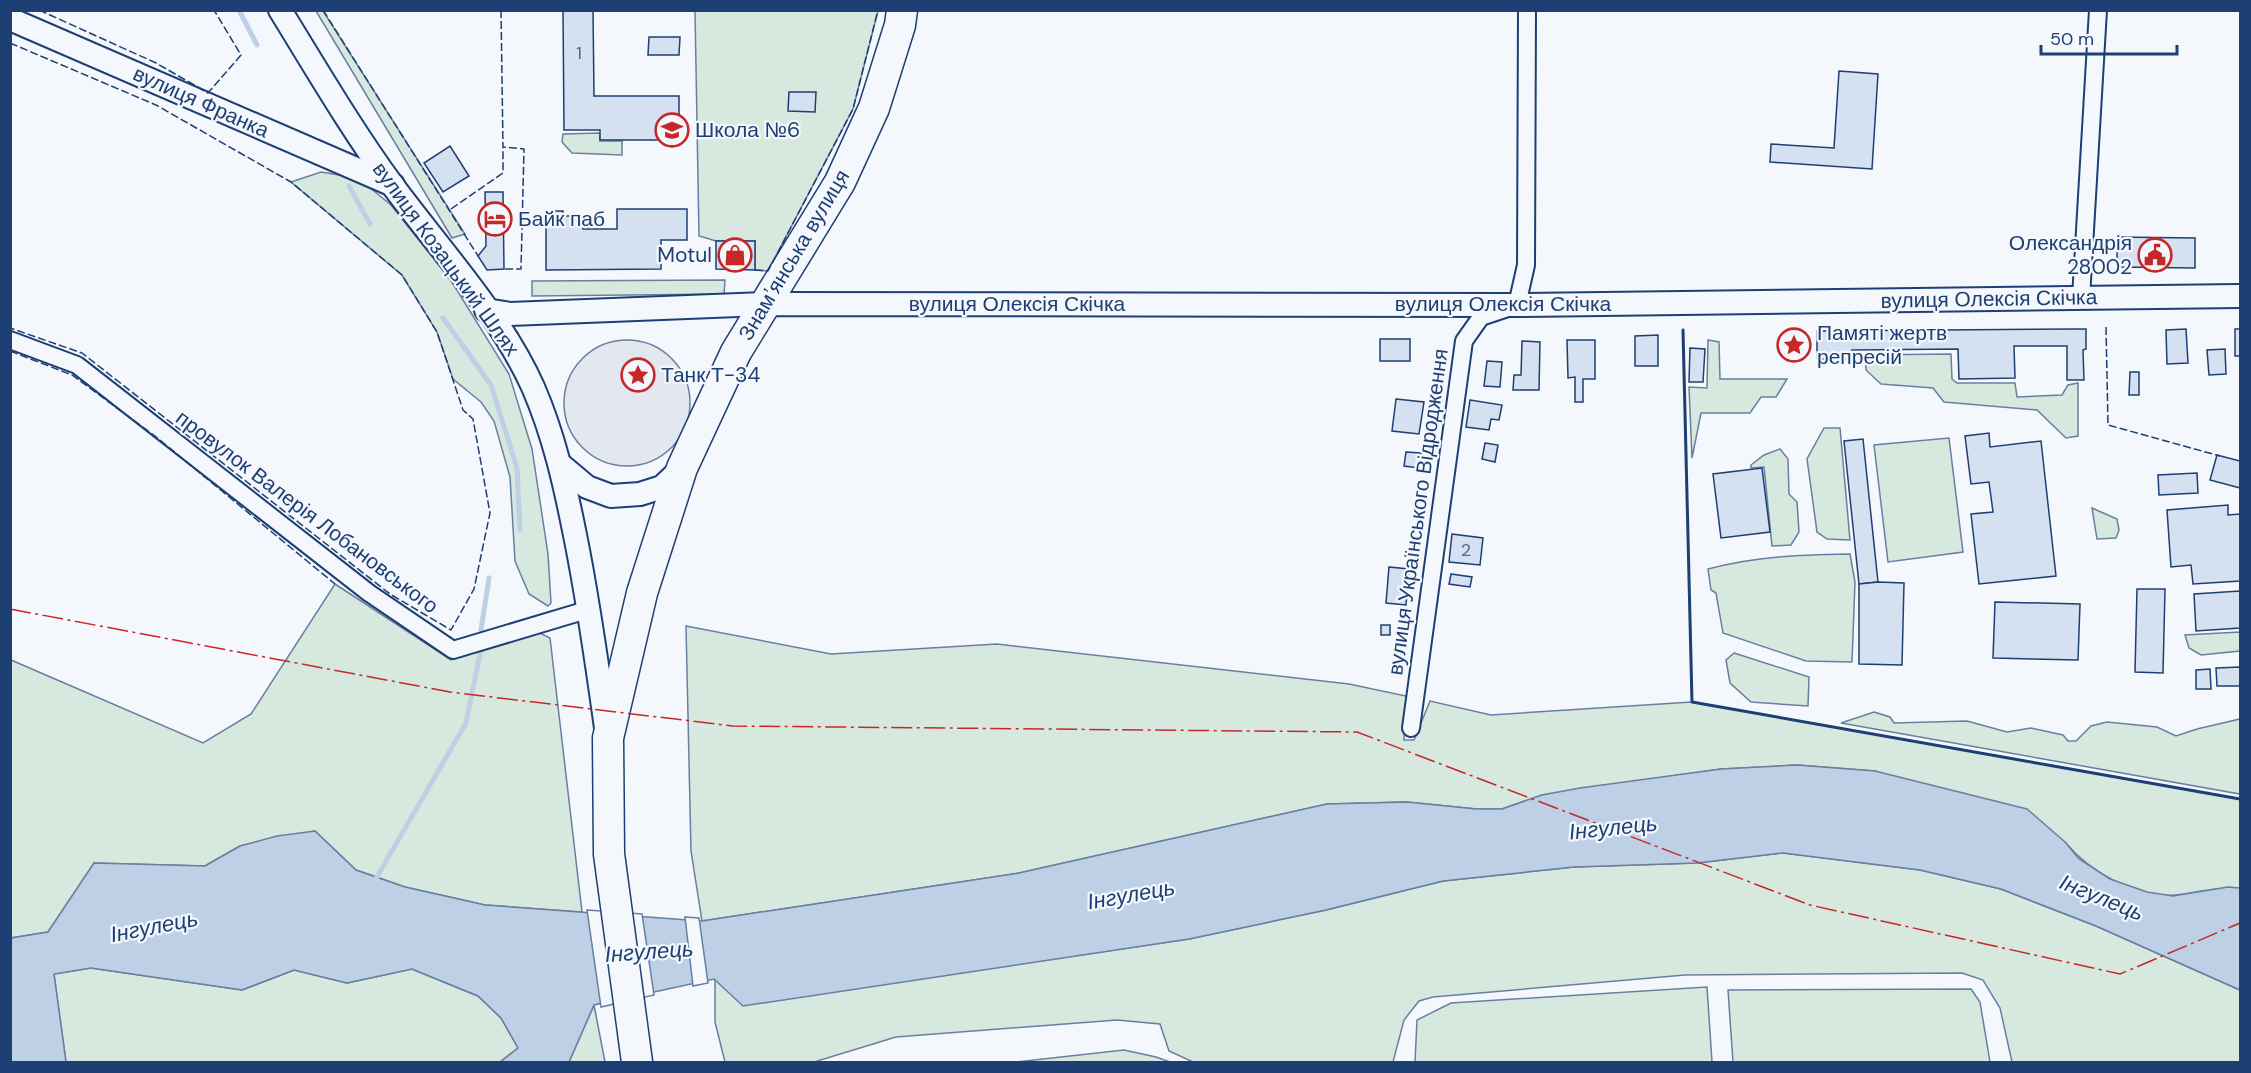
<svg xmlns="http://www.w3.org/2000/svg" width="2251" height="1073" font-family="'DM Sans',sans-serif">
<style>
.green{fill:#d7e8df;stroke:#687fa3;stroke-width:1.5}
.parking{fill:#e3e8f0;stroke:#687fa3;stroke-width:1.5}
.water{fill:#bed0e5;stroke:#687fa3;stroke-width:1.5}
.pier{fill:#f4f7fb;stroke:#687fa3;stroke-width:1.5}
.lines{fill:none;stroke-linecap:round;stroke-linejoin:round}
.stream{stroke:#bed0e5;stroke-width:5}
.building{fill:#d5e0f0;stroke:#1d3f73;stroke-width:1.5}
.street-casing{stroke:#1d3f73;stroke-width:20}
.secondary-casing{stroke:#1d3f73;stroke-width:26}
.highway-casing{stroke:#1d3f73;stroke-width:33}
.street{stroke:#f4f7fb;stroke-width:16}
.secondary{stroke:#f4f7fb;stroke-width:22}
.highway{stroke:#f4f7fb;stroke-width:30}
.fence{stroke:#1d3f73;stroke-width:1.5;stroke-dasharray:8 3;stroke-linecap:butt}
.wall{stroke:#1d3f73;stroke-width:3}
.power{stroke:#c62828;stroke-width:1.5;stroke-dasharray:21 4.5 3 4.5;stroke-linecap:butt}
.labels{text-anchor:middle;stroke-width:4.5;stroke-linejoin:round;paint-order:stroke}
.number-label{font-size:18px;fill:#4b6792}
.street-label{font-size:21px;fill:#1d3f73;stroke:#f4f7fb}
.poi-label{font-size:21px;fill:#1d3f73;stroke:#f4f7fb;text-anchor:start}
.water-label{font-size:22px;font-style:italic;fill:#1d3f73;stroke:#f4f7fb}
</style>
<rect width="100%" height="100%" fill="#f4f7fb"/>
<!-- green -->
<g class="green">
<polygon points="316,11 323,11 465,234 452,238"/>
<polygon points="695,11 878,11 853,109 768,271 755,270 755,241 716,241 699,236"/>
<polygon points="600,133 600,141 622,141 622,155 572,153 562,142 563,134"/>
<polygon points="321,172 358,178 391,205 450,279 509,374 532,449 548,554 551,603 548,606 529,594 515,561 510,477 494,421 481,402 453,379 437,332 402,275 291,182"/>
<polygon points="725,280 724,294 532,296 532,281"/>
<polygon points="1708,340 1719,342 1720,379 1787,379 1776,397 1761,397 1750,413 1701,413 1692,458 1689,387 1707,388"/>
<polygon points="1951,354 1952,379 1957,383 2015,383 2017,397 2062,395 2068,385 2078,383 2078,436 2066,438 2037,410 1944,402 1933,388 1881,384 1866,370 1865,355"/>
<polygon points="1824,428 1840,428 1850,540 1827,539 1817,532 1807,459"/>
<polygon points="1949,438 1963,552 1888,562 1874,445"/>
<polygon points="1780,449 1788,459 1789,494 1797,502 1799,532 1791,545 1772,546 1764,467 1751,468 1751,465 1764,455"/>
<polygon points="2092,508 2117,519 2119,530 2116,538 2097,539"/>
<path d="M1850 554 1855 582 1852 662 1806 661 1723 633 1716 593 1711 590 1708 569C1757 556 1800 555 1850 554Z"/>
<polygon points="335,584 451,660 538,632 550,638 582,912 485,905 405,887 356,870 315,831 240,846 205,866 94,863 48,932 11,938 11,660 203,743 251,714"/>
<path d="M686 626 831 654 997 644 1349 684 1406 696 1404 740H1414L1430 701 1491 715 1692 702 2240 799V888C2218 886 2197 893 2175 895 2136 899 2089 871 2065 842L1875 771 1797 765 1721 769 1542 795 1502 809H1477L1407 802 1327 804 1019 873 702 921 691 851Z"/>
<polygon points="2240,632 2240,651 2201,655 2189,648 2185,635"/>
<polygon points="1734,653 1809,677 1808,706 1751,702 1730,683 1726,660"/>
<polygon points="1874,712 1890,717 1894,723 1967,721 2007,732 2031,728 2063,735 2068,741 2076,741 2091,726 2107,722 2157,727 2176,736 2197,729 2240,719 2240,794 1841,723"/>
<polygon points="1783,853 1920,870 2001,889 2096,926 2240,990 2240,1062 2012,1062 2000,1008 1983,980 1962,973 1685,975 1433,997 1419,1001 1404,1020 1393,1062 1193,1062 1169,1051 1160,1024 1117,1020 896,1037 814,1062 725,1062 715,1022 715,979 743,1005 1189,939 1326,910 1443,881 1574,867 1697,863"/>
<polygon points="91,968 242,990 294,970 347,983 412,969 478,996 501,1018 518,1048 500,1062 66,1062 54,974"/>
<polygon points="1707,987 1712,1062 1415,1062 1417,1020 1451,1003"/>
<polygon points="1971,989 1980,1002 1990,1062 1733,1062 1728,990"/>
<polygon points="594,1005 605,1062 569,1062"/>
<polygon points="1124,1050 1156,1057 1170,1062 1015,1062"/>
</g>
<!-- parking -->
<circle class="parking" cx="627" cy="403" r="63"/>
<!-- water -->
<polygon class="water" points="1797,765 1875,771 2027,809 2065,842 2079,859 2110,879 2147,892 2173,896 2228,887 2240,888 2240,990 2096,926 2001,889 1920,870 1783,853 1697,863 1574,867 1443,881 1326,910 1189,939 743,1006 714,979 594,1005 569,1062 500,1062 518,1048 501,1018 478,996 412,969 347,983 294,970 242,990 91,968 54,974 66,1062 11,1062 11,938 48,932 94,863 205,866 240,846 277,836 315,831 356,870 405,887 485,905 702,921 1019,873 1327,804 1407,802 1476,809 1502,809 1542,795 1580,788 1721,769"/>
<!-- pier -->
<g class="pier">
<polygon points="587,910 642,914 654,995 601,1007"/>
<polygon points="685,917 699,918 708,983 693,986"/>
</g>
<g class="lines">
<!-- stream -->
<g class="stream">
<polyline points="239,10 257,45"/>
<polyline points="349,186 370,224"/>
<polyline points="443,318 491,385 517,468 520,530"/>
<polyline points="481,630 489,578"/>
<polyline points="374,882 466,723 481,649"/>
</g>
</g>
<!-- building -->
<g class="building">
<polygon points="563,10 593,10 594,96 679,96 679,140 600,140 600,130 564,130"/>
<polygon points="649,37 680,37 679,55 648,55"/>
<polygon points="1839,71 1878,74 1872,169 1770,162 1771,144 1834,148"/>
<polygon points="789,92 816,92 815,112 788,111"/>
<polygon points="450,146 469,176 443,192 424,163"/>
<polygon points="485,192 503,192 504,269 487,270 478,256 486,246"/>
<polygon points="617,209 687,209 687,240 661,240 661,269 546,270 546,211 563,211 563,216 583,216 583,229 617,229"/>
<polygon points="2117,237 2195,238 2195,268 2117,267"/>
<polygon points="716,241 755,241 755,270 716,269"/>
<polygon points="2074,329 2086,329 2086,349 2083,350 2084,380 2067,380 2067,346 2014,346 2015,378 1959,379 1958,349 1852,350 1853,359 1817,359 1817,331"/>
<polygon points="2186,329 2188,363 2167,364 2166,330"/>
<rect x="2235" y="329" width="5" height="27"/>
<polygon points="1658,335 1658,366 1635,366 1635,336"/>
<rect x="1380" y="339" width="30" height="22"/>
<polygon points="1567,340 1595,340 1595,379 1583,379 1583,402 1575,402 1575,377 1568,378"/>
<polygon points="1522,341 1540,342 1539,390 1513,390 1514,375 1521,375"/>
<polygon points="1690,348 1705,349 1703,382 1689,382"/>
<polygon points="2225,349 2226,374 2209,375 2207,350"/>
<polygon points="1487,361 1502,362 1500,387 1484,386"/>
<polygon points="2130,372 2139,372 2139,395 2129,395"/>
<polygon points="1396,399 1424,402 1419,434 1392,431"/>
<polygon points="1470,400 1502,405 1499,420 1491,419 1489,430 1466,427"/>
<polygon points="1989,433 1990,447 2041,441 2056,576 1979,584 1971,514 1993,512 1989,482 1971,484 1965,436"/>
<polygon points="1863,439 1878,582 1859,584 1844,441"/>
<polygon points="1485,443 1498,445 1495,462 1482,459"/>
<polygon points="1406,452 1421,453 1419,468 1404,466"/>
<polygon points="2217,455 2240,461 2240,488 2210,480"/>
<polygon points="1762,468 1770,532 1721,538 1713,474"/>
<polygon points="2197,473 2198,493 2159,495 2158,475"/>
<polygon points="2228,505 2228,515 2240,514 2240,581 2193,584 2191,565 2171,567 2167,510"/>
<polygon points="1452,534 1483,538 1480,565 1449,562"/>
<polygon points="1389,567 1409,569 1406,605 1386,603"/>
<polygon points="1451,574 1472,577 1470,587 1449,584"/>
<polygon points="1878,582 1904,583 1902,665 1859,664 1859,584"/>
<polygon points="2137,589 2165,589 2163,673 2135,672"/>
<polygon points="2240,591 2240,628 2196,631 2194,594"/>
<polygon points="1995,602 2080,604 2078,660 1993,658"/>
<rect x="1381" y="625" width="9" height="10"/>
<polygon points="2240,667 2240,686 2217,686 2216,668"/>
<polygon points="2210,669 2211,689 2196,689 2196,670"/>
</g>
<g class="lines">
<!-- street casing -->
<g class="street-casing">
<g id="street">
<polyline points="2081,298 2098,10"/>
<polyline points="10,340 77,365 369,593 453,650 590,609"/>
<polyline points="1411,728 1464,341 1481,317 1517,305 1526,265 1527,10"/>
</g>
</g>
<!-- secondary casing -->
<g class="secondary-casing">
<g id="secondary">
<path d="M280 10C317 70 352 130 393 186 441 251 500 314 533 387 554 435 565 485 575 535 588 599 597 663 606 728"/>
<polyline points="10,19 393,185"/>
<polyline points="486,310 510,314 766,304 1517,305 2240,296"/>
<polyline points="562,466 587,487 611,496 640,494 662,487 682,468"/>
</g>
</g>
<!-- highway casing -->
<g class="highway-casing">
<polyline id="highway" points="637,1062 609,854 608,738 642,593 682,468 736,352 840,182 874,108 900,25 902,10"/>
</g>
<!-- street -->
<use href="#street" class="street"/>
<!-- secondary -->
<use href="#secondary" class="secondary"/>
<!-- highway -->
<use href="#highway" class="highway"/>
<!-- fence -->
<g class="fence">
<polyline points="39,10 156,63 208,93 241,55 214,10"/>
<polyline points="323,10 478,256"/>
<polyline points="501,10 503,147 524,149 521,269 504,269"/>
<polyline points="10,43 156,105 291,182 402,275 437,332 463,410 473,419 490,513 474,589 451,630 390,594 82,353 10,328"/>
<polyline points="451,209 503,173 503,147"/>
<polyline points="755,270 768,271 853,109 878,10"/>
<polyline points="2106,327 2108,425 2220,456"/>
<polyline points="10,351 72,375 155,436 335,584"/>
</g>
<!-- wall -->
<polyline class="wall" points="1683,330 1692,702 2240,799"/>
<!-- power -->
<polyline class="power" points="10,609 450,692 733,726 1357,732 1810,905 2120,974 2240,923"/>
</g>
<!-- icons -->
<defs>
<g id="school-ring" transform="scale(1.725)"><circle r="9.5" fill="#f4f7fb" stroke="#c62828" stroke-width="1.5"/><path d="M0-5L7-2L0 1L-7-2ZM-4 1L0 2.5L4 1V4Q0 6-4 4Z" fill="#c62828"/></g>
<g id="hotel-ring" transform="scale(1.725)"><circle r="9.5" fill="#f4f7fb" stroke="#c62828" stroke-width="1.5"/><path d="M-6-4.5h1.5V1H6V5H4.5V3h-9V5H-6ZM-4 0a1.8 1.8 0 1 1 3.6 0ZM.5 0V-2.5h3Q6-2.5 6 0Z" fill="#c62828"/></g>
<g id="shop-ring" transform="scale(1.725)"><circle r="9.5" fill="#f4f7fb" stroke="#c62828" stroke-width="1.5"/><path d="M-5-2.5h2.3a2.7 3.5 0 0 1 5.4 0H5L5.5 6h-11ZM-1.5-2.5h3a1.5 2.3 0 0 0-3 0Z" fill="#c62828"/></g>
<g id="civic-ring" transform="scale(1.725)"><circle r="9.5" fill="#f4f7fb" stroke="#c62828" stroke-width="1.5"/><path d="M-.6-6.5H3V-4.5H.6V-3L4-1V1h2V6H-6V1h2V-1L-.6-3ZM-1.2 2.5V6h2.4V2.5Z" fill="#c62828"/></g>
<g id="sight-ring" transform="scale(1.725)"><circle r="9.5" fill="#f4f7fb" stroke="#c62828" stroke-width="1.5"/><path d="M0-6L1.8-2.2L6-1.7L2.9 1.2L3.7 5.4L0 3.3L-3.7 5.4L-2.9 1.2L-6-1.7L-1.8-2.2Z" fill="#c62828"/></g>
</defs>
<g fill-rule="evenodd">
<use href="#school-ring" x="672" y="130"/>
<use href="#hotel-ring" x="495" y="219"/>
<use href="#shop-ring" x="735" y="255"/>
<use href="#civic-ring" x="2155" y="255"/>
<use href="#sight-ring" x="1794" y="345"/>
<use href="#sight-ring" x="638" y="375"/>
</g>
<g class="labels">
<!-- number labels -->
<g class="number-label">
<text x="579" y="59">1</text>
<text x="1466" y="556">2</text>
</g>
<!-- street labels -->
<g class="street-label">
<text transform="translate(201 102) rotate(24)" y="7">вулиця Франка</text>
<text transform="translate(794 255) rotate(-59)" y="7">Знамʼянська вулиця</text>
<text transform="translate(446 259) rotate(54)" y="7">вулиця Козацький Шлях</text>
<text transform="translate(1989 299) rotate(-1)" y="7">вулиця Олексія Скічка</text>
<text x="1017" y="311">вулиця Олексія Скічка</text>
<text x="1503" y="311">вулиця Олексія Скічка</text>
<text transform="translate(307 512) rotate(37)" y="7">провулок Валерія Лобановського</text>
<text transform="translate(1418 512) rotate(-82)" y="7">вулиця Українського Відродження</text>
</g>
<!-- poi labels -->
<g class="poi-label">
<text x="695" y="137">Школа №6</text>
<text x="518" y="226">Байк паб</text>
<text x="2132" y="250" text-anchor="end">Олександрія<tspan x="2132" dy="24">28002</tspan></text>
<text x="712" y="262" text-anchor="end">Motul</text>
<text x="1817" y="340">Памяті жертв<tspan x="1817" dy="24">репресій</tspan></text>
<text x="661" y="382">Танк Т-34</text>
</g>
<!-- water labels -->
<g class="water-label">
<text transform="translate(1613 827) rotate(-6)" y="8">Інгулець</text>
<text transform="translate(1131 894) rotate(-10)" y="8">Інгулець</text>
<text transform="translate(2102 897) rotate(22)" y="8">Інгулець</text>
<text transform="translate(154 926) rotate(-11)" y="8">Інгулець</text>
<text transform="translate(649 951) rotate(-4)" y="8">Інгулець</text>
</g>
</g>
<!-- border -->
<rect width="2251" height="1073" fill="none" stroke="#1d3f73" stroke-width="24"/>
<!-- scale -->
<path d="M2041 45v9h136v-9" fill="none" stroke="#1d3f73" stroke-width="3"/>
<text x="2050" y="45" font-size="18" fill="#1d3f73" stroke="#f4f7fb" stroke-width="4.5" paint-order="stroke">50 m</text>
</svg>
